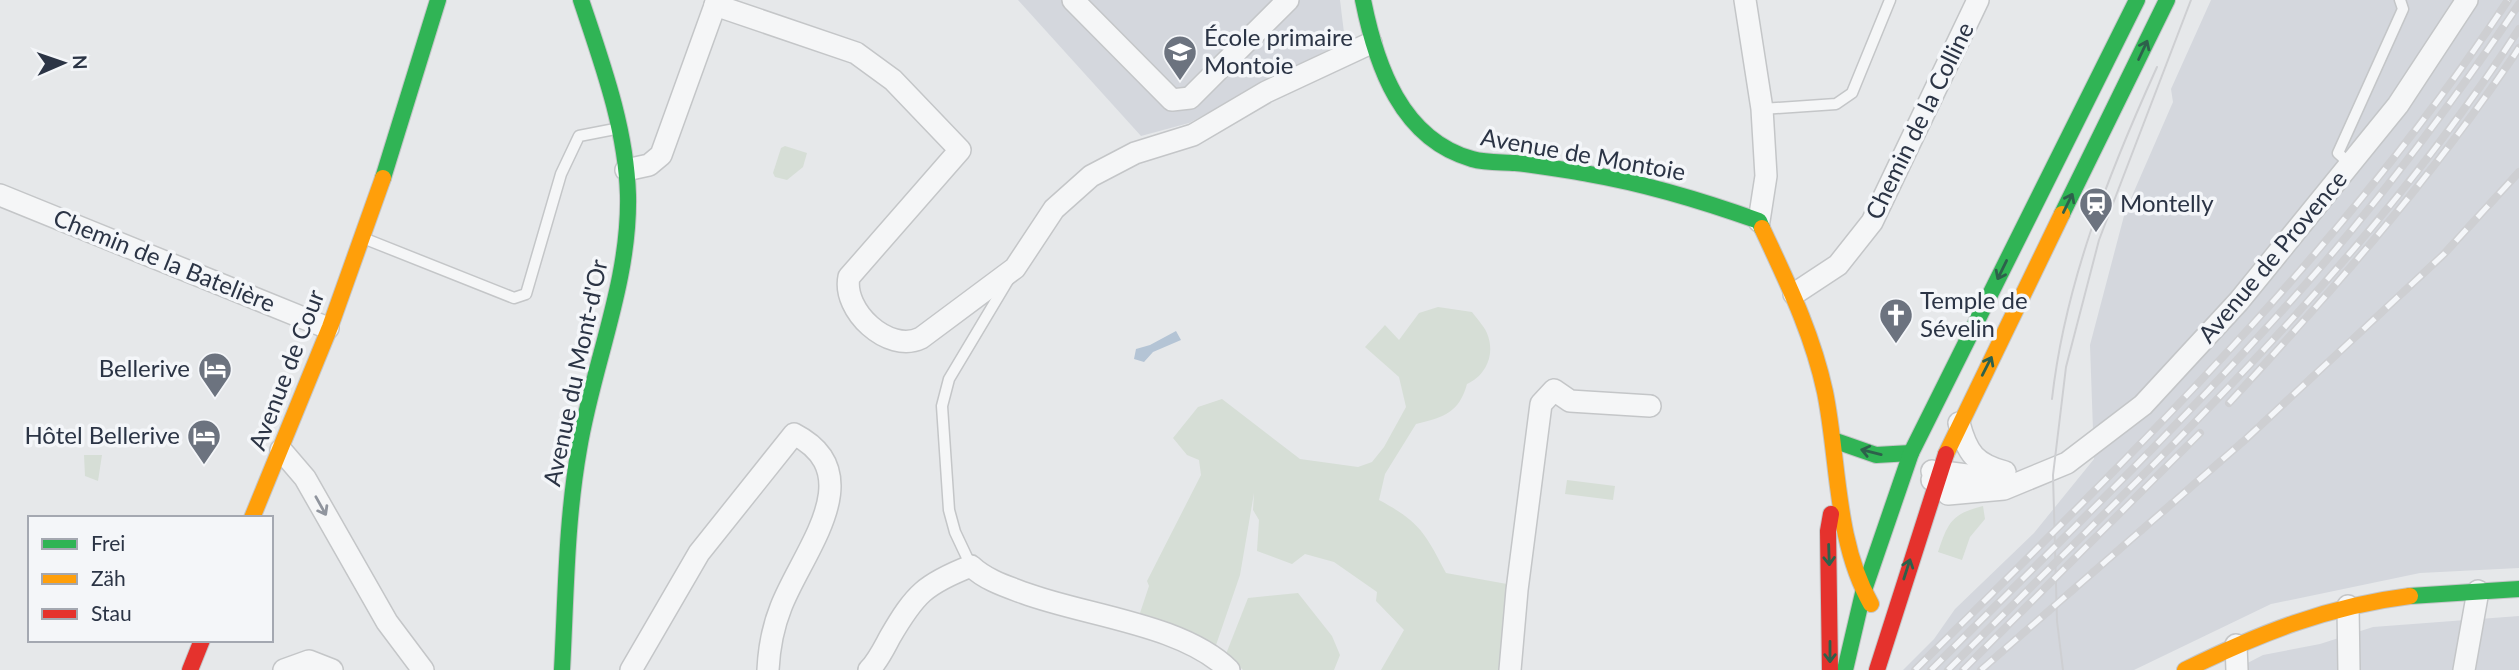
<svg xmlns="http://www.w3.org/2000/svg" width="2519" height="670" font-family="Lato,sans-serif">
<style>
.built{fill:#d4d7dd}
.green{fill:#d6ded6}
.water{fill:#b4c4d5}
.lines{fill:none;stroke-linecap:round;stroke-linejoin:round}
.lane-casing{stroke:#c4c6c8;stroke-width:13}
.street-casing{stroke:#c4c6c8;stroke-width:24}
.fast-casing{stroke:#c4c6c8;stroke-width:18}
.slow-casing{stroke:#c4c6c8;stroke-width:18}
.jam-casing{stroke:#c4c6c8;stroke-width:18}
.lane{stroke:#f5f6f7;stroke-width:10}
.street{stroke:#f5f6f7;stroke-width:21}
.fast{stroke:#30b455;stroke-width:16}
.slow{stroke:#ff9f0a;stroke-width:16}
.jam{stroke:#e5322d;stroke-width:16}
.tram{stroke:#cecfd2;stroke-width:2}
.rail-casing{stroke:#cecfd2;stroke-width:8}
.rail{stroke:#f4f6f9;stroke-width:5;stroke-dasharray:16;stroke-linecap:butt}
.oneway{stroke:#2d614b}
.oneway2{stroke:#90959e}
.labels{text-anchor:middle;stroke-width:7;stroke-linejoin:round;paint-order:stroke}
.poi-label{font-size:24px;fill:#2b3445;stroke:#f4f6f9;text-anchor:start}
.street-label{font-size:24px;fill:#2b3445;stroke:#f4f6f9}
</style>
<rect width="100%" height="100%" fill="#e6e8ea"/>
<!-- built -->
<g class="built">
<polygon points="1018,0 1340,0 1345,41 1189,123 1141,136"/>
<polygon points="2211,0 2519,0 2519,568 2420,573 2271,604 2134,670 1903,670 1934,639 1955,609 2034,533 2094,459 2090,345 2125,212 2173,102 2171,89"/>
<polygon points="2519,616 2519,670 2234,670 2263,655 2320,644 2373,627"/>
</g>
<!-- green -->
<g class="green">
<polygon points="785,146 807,153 803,167 787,180 775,177 773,173 781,148"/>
<path d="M1438 307 1472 312C1477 319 1486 328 1488 336 1495 356 1485 376 1467 384 1459 413 1444 417 1416 424L1385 474 1379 500C1420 522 1425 533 1446 573L1507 584 1502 670H1381L1404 630 1376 601 1377 592 1334 562 1305 554 1292 564 1257 551 1259 520 1253 510 1254 493 1240 575 1215 648 1137 622 1149 586 1147 581 1201 475 1199 460 1187 455 1173 438 1198 407 1222 399 1300 459 1358 467 1372 462 1384 447 1406 407 1399 377 1365 347 1385 325 1399 340 1419 313Z"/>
<polygon points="84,455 102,455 98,481 85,476"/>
<polygon points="1567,480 1615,486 1613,500 1565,494"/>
<path d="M1983 506 1985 519 1970 537 1962 560 1938 552C1948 523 1951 514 1983 506Z"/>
<polygon points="1298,593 1332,636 1340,655 1334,670 1243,670 1226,654 1248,598"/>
</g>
<!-- water -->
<polygon class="water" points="1176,331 1181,340 1153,352 1144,362 1134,359 1136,349 1150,345"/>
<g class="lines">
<!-- lane casing -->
<g class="lane-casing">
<g id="lane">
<polyline points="1762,109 1836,104 1852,93 1890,0"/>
<polyline points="2350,164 2338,153 2403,9 2400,0"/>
<polyline points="363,238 514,298 526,294 561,174 579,136 615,129"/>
<polyline points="971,566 955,532 949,510 942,406 949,379 1010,277"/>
</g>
</g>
<!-- street casing -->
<g class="street-casing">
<g id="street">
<polyline points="1073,0 1172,100 1190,98 1288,0"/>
<polyline points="1745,0 1762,109 1766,176 1759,221"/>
<path d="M715 5 856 53 893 80 960 150 849 277C842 310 888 354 921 338L1015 268 1054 209 1091 176 1135 153 1193 135 1266 92 1371 43"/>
<polyline points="626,170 649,165 661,155 717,0"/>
<polyline points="0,195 328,328"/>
<polyline points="1794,294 1838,265 1872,222 1978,0"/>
<path d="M1959 423C1967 453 1975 464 2005 472"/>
<polyline points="281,450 305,478 387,622 423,670"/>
<polyline points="1932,471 1948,494 2004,489 2067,463 2143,405 2239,301 2398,105 2467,0"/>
<polyline points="1932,480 1951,473 2006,480"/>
<polyline points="2348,606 2349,670"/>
<polyline points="2236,645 2237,670"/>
<polyline points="284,670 309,661 332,670"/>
<path d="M631 670 699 553 794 434C872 474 802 552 781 607 773 627 769 649 768 670"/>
<path d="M869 670C878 661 884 648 890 637 915 594 925 584 971 566 986 580 1005 586 1024 593 1086 616 1182 624 1229 670"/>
<polyline points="1510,670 1517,590 1541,404 1554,390 1570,401 1650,406"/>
<polyline points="2464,670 2478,591"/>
</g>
</g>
<!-- fast casing -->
<g class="fast-casing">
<g id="fast">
<path d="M1363 0C1376 65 1401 139 1472 159 1486 163 1501 162 1515 163 1539 165 1564 170 1589 174 1647 184 1703 201 1759 221L1762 228"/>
<polyline points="383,178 438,0"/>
<polyline points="2062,214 2167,0"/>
<polyline points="1833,440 1876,455 1911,453"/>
<polyline points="2410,596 2519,589"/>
<path d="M562 670C566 596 566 522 579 449 593 364 630 282 628 195 626 128 602 63 581 0"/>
<polyline points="1845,670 1863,593 1911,453 2137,0"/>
</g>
</g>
<!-- slow casing -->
<g class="slow-casing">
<g id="slow">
<path d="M1762 228C1787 282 1812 332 1825 392 1839 461 1835 541 1871 604"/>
<polyline points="1946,454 2062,214"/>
<polyline points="252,518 330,327 383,178"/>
<path d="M2185 670C2258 634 2328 606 2410 596"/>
</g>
</g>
<!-- jam casing -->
<g class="jam-casing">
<g id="jam">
<polyline points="190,670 202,640"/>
<polyline points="1830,670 1828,531 1831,514"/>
<polyline points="1877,670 1946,454"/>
</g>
</g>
<!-- lane -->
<use href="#lane" class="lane"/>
<!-- street -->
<use href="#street" class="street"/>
<!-- fast -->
<use href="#fast" class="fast"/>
<!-- slow -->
<use href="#slow" class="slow"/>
<!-- jam -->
<use href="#jam" class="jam"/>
<!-- tram -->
<g class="tram">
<path d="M2052 399C2065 283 2109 173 2157 67"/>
<polyline points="2063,670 2057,621 2053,475 2066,367 2099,240 2191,0"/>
</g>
<!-- rail casing -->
<g class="rail-casing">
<g id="rail">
<path d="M2229 403C2333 290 2434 176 2519 48"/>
<path d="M1915 670C2127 459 2343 251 2508 0"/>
<path d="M1931 670C2055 546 2181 425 2297 294 2378 203 2451 105 2519 4"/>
<path d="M1948 670C2149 467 2363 271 2519 29"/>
<polyline points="1963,670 2200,433"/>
<polyline points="1981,670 2246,439 2444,254 2519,172"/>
</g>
</g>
<!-- rail -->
<use href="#rail" class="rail"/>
</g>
<!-- one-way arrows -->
<defs><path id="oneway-shaft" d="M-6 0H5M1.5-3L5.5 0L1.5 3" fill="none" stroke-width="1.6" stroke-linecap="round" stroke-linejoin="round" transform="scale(1.75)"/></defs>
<g class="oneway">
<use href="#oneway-shaft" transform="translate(2143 50) rotate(-65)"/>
<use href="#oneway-shaft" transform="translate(2068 203) rotate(-64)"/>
<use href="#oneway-shaft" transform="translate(2002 270) rotate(116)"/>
<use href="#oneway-shaft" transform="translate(1987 366) rotate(-63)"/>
<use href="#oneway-shaft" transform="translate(1871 452) rotate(-166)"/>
<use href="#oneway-shaft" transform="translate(1829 555) rotate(88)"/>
<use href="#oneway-shaft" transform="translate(1907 569) rotate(-72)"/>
<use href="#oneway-shaft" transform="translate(1830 652) rotate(90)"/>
</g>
<use class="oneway2" href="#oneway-shaft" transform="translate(321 506) rotate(61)"/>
<!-- icons -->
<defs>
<g id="school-pin" transform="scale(1.75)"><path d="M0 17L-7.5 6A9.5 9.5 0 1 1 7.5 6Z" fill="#6c737f" stroke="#f4f6f9"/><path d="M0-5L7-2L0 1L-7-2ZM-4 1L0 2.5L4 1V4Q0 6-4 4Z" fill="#fff"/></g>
<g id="station-pin" transform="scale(1.75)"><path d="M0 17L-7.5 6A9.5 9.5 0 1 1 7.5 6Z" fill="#6c737f" stroke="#f4f6f9"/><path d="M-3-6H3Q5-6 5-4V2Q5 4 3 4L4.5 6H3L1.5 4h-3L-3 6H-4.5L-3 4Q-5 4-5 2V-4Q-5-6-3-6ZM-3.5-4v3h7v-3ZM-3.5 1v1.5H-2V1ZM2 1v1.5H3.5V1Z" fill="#fff"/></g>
<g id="church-pin" transform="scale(1.75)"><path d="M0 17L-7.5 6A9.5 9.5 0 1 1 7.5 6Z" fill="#6c737f" stroke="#f4f6f9"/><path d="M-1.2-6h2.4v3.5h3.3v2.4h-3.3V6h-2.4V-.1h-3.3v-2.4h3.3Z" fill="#fff"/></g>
<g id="hotel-pin" transform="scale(1.75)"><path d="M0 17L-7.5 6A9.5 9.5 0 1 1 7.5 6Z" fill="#6c737f" stroke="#f4f6f9"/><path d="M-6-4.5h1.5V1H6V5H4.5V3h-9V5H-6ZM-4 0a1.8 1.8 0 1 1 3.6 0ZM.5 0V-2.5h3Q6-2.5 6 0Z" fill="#fff"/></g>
</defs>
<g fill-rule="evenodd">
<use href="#school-pin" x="1180" y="52"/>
<use href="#station-pin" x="2096" y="204"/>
<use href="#church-pin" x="1896" y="315"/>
<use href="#hotel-pin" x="215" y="369"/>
<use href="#hotel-pin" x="204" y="436"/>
</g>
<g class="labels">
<!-- poi labels -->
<g class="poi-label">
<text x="1204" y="46">École primaire<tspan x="1204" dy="28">Montoie</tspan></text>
<text x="2120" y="212">Montelly</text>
<text x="1920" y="309">Temple de<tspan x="1920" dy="28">Sévelin</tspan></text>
<text x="190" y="377" text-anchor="end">Bellerive</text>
<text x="180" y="444" text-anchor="end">Hôtel Bellerive</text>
</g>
<!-- street labels -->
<g class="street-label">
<text transform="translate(1920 121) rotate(-64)" y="8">Chemin de la Colline</text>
<text transform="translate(1583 155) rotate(10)" y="8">Avenue de Montoie</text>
<text transform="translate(2273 257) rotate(-50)" y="8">Avenue de Provence</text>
<text transform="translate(164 261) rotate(22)" y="8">Chemin de la Batelière</text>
<text transform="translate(287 370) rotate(-69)" y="8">Avenue de Cour</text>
<text transform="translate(576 373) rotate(-78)" y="8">Avenue du Mont-d'Or</text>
</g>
</g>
<!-- legend -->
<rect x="28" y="516" width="245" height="126" fill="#f4f6f9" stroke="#a4a8b1" stroke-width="2"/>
<rect x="42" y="539" width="35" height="10" fill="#30b455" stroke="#a4a8b1" stroke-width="2"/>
<text x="91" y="551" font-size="21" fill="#2b3445">Frei</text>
<rect x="42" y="574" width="35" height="10" fill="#ff9f0a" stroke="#a4a8b1" stroke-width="2"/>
<text x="91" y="586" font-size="21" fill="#2b3445">Zäh</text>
<rect x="42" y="609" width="35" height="10" fill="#e5322d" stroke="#a4a8b1" stroke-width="2"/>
<text x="91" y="621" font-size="21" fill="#2b3445">Stau</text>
<!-- north arrow -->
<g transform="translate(63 63) rotate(88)" stroke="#f4f6f9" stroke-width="5" paint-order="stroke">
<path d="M0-5L12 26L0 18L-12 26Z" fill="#2b3445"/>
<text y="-10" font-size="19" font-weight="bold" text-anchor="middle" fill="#2b3445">N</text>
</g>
</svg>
